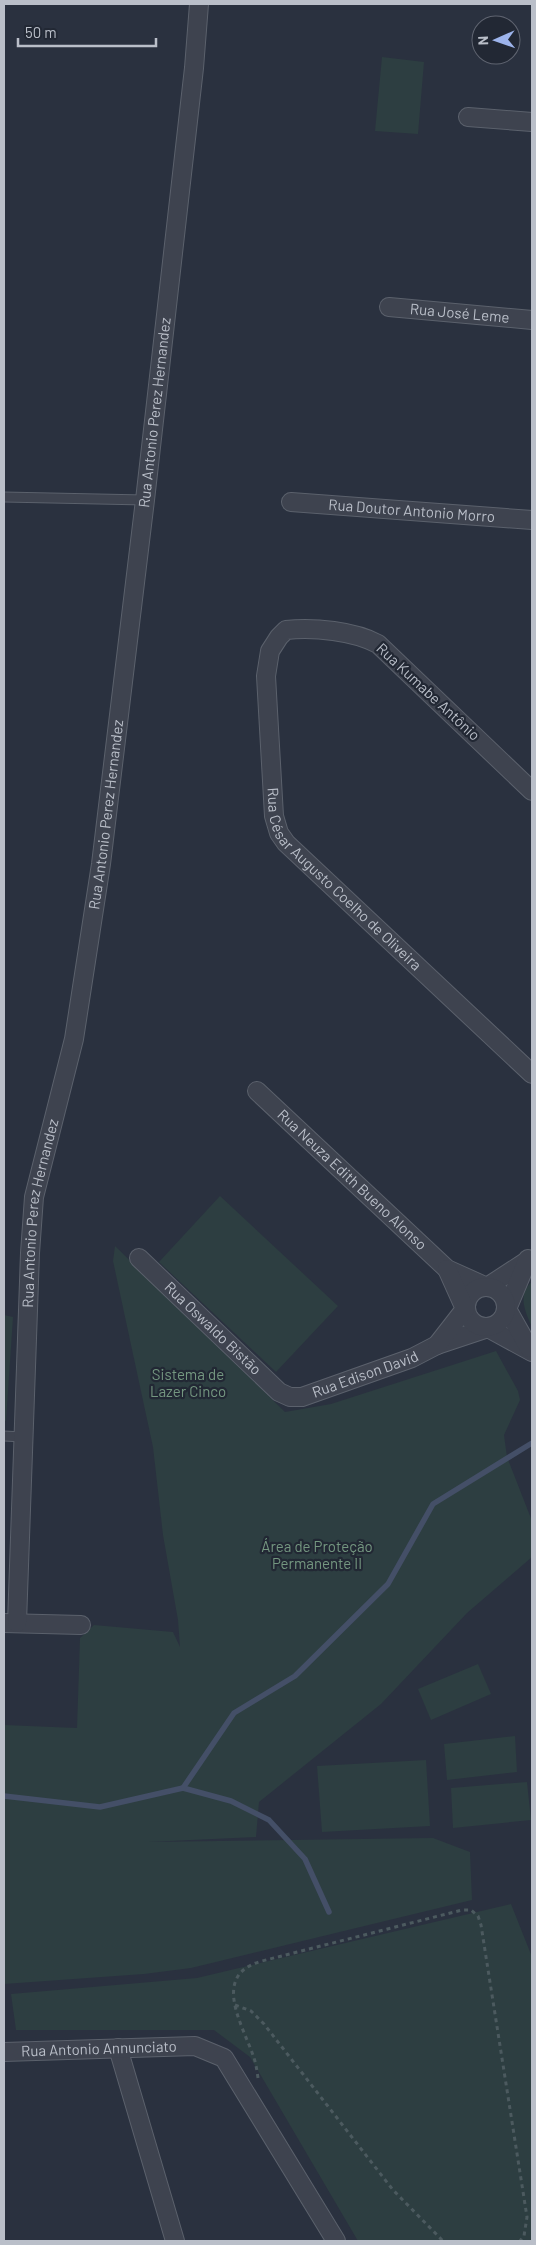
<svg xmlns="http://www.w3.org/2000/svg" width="536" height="2245" font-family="Barlow,sans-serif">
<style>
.green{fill:#2d3e41}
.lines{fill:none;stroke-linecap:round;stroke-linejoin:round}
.stream{stroke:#444f67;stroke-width:5.5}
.lane-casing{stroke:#5b616c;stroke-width:11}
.street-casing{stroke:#5b616c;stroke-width:20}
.path{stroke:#4c5a5f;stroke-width:3;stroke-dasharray:4 4;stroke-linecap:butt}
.lane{stroke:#3e434f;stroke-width:9}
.street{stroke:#3e434f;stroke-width:18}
.labels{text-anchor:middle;stroke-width:4.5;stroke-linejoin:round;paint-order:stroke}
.street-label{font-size:15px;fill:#babfc9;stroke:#222834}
.park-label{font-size:15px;fill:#749780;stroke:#222834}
</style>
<rect width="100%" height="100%" fill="#2a313f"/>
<!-- green -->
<g class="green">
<polygon points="382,57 424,62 418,134 375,131"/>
<polygon points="220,1196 338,1306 276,1372 159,1262"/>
<polygon points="115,1246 285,1412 331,1404 496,1351 518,1391 520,1400 504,1435 507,1457 532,1521 532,1557 467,1613 381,1704 259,1802 256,1837 148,1842 433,1838 470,1852 472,1900 191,1968 144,1974 4,1984 4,1725 77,1728 80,1638 94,1625 173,1632 180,1647 178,1620 163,1535 153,1447 113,1261"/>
<path d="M532 1282V1327C525 1312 517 1294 532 1282Z"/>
<polygon points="4,1315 13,1317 6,1421 4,1420"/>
<polygon points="478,1664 491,1694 431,1720 418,1689"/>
<polygon points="515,1736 517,1772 447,1780 444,1744"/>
<polygon points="426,1760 430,1826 322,1832 317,1766"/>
<polygon points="527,1782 531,1820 453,1828 451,1788"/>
<polygon points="511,1904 532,1957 532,2241 358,2241 250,2057 214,2030 16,2030 11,1994 197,1978"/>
</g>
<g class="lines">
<!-- stream -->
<g class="stream">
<polyline points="183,1788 231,1801 269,1820 305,1859 329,1912"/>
<polyline points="4,1796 100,1807 183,1788 234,1713 295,1676 388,1584 433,1504 532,1443"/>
</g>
<!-- lane casing -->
<g class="lane-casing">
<g id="lane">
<polyline points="4,497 145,500"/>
<polyline points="4,1436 23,1437"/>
</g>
</g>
<!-- street casing -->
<g class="street-casing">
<g id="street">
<polyline points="468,117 532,122"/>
<path id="s1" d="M389 307 532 320"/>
<path id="s2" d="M291 502 532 520"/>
<path id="s3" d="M532 791 378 644C354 631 314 627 286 630L279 637 270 651 266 676 274 816 279 833 286 843 532 1074"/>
<path id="s4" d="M257 1091 447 1269 487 1287 527 1261"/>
<path id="s5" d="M139 1258 279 1392 290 1397H302L412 1358 437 1345 488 1328 532 1352"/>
<polyline points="528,1259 507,1309 529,1348"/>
<circle cx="486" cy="1307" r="20"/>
<polyline points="437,1345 465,1309 447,1269"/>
<polyline points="4,1623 81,1625"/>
<path id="s6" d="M17 1623 30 1253 34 1197 74 1039 101 864 145 500 194 68 199 4"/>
<polyline points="118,2048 175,2241"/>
<path id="s7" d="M4 2052 195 2046 224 2058 336 2241"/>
</g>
</g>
<!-- path -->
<g class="path">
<polyline points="235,2005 251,2011 264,2024 393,2190 443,2241"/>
<path d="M258 2078C257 2071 256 2064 254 2058 243 2025 210 1975 262 1961L462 1910H471L478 1916 481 1925 527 2217 524 2236 520 2241"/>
</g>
<!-- lane -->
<use href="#lane" class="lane"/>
<!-- street -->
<use href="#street" class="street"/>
</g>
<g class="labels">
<!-- street labels -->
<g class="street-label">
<text dy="5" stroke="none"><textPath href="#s1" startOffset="71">Rua José Leme</textPath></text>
<text dy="5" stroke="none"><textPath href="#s6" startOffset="1221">Rua Antonio Perez Hernandez</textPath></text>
<text dy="5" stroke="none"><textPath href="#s2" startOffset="121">Rua Doutor Antonio Morro</textPath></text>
<text transform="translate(428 692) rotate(43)" y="5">Rua Kumabe Antônio</text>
<text dy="5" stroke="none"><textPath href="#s6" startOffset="816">Rua Antonio Perez Hernandez</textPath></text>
<text dy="5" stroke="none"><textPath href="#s3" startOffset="591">Rua César Augusto Coelho de Oliveira</textPath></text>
<text dy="5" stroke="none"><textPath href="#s4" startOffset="130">Rua Neuza Edith Bueno Alonso</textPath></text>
<text dy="5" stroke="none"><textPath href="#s6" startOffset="411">Rua Antonio Perez Hernandez</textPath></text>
<text dy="5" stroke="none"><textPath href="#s5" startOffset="102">Rua Oswaldo Bistão</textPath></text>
<text dy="5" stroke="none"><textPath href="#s5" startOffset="285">Rua Edison David</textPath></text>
<text dy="5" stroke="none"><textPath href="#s7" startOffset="95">Rua Antonio Annunciato</textPath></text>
</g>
<!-- park labels -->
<g class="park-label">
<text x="188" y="1380">Sistema de<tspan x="188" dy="17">Lazer Cinco</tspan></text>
<text x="317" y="1552">Área de Proteção<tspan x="317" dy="17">Permanente II</tspan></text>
</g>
</g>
<!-- border -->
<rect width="536" height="2245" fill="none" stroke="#babfc9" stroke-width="10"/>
<!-- north arrow -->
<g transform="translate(496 40) rotate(268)"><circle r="24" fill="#222834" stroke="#5f6470"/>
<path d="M0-4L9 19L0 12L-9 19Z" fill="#9db4ec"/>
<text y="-8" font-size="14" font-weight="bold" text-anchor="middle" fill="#babfc9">N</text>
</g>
<!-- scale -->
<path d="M18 38v8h138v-8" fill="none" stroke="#babfc9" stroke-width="2.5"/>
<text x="25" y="38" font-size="15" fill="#babfc9" stroke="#222834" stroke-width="4" paint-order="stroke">50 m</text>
</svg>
